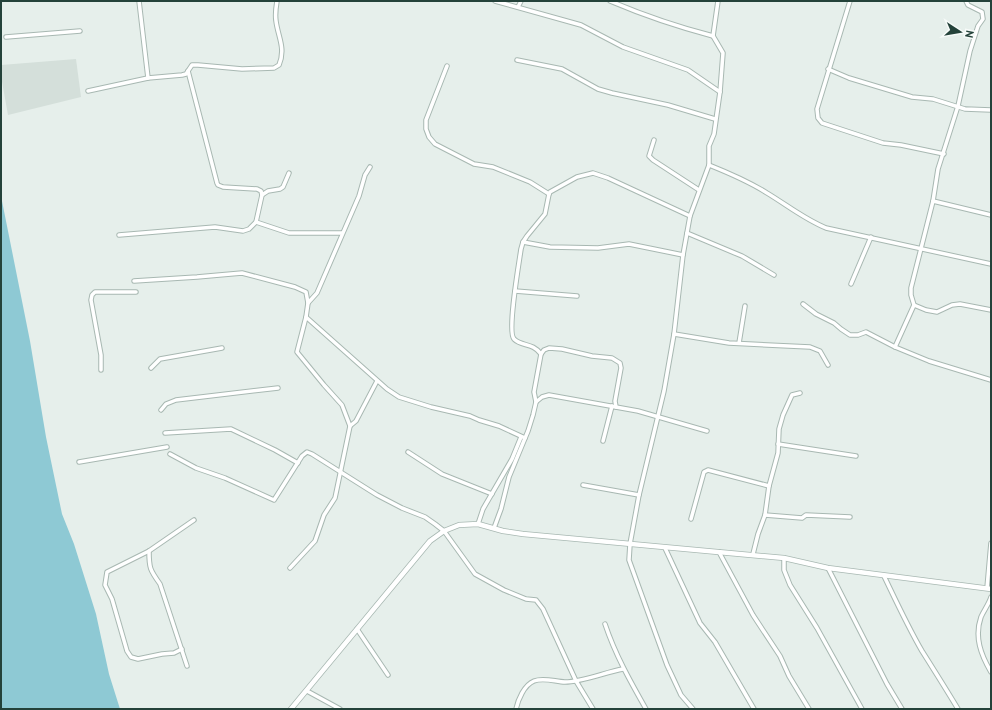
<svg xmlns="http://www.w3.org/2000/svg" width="992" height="710" font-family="'PT Sans',sans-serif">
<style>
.built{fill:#d4dfda}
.water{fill:#8ec9d4}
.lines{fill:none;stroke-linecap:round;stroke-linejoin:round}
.minor-casing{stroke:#a8b8b2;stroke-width:5.5}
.tertiary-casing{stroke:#a8b8b2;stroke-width:6}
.minor{stroke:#fff;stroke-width:3.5}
.tertiary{stroke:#fff;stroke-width:4.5}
</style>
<rect width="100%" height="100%" fill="#e6efeb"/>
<!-- built -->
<polygon class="built" points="76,59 81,97 8,115 1,76 1,65"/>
<!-- water -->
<polygon class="water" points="1,196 30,341 46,437 62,514 74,544 96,614 109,674 120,709 1,709"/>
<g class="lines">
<!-- minor casing -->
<g class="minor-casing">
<g id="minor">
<polyline points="139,1 148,78"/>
<polyline points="495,1 581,25 623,47 688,70 720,92"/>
<path d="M610 1C643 15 678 27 713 36"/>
<polyline points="850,1 817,109 818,118 822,123 883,143 901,145 944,154"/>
<polyline points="518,7 521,1"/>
<polyline points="6,37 80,31"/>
<polyline points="517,60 562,69 598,89 612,93 668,105 715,119"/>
<polyline points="447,66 426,120 426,129 429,137 435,144 474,164 493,167 530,182 549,194"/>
<polyline points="828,69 849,78 912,97 933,99 965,109 991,110"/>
<path d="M88 91 148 78 182 75 186 74 192 65H198L242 69 274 68 279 65C286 48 278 37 276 21 275 15 276 7 277 1"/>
<polyline points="654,140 649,156 653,160 699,190"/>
<path d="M709 165C729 173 748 181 767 193 787 205 804 219 826 228L991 264"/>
<polyline points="370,167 365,175 359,196 317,293 308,303 306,317 387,389 399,397 431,407 470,416 479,420 499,426 525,438"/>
<polyline points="262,195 268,191 280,189 283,187 289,173"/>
<polyline points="933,201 991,215"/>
<polyline points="256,222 289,233 342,233"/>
<polyline points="687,233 742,256 774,275"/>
<polyline points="119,235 215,227 243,231 249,229 256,222 262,195 261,191 257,189 223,187 218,185 217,183 188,71"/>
<polyline points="523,242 550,247 598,248 629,244 683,255"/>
<polyline points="134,281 197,277 242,273 295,287 306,292 308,303"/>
<polyline points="851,284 871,237"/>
<polyline points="515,291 577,296"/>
<polyline points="803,304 816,314 834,323 841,329 850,335 858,335 866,332 895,347 929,361 991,380"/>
<polyline points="914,305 926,310 937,312 952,305 960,304 991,310"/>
<polyline points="306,317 297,352 324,385 342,405 350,426"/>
<polyline points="674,334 729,343 810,347 820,351 828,365"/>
<polyline points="739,343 745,306"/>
<polyline points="895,347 914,305 911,295 911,288 933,201 938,169 958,106 970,51 978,26 983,19 982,12 968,5 966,1"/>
<polyline points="541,354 544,350 549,348 562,349 592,356 612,358 620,363 621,368 615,401 616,407"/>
<polyline points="151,368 160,359 222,348"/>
<polyline points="101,370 101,355 91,300 92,295 95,292 136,292"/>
<polyline points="536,402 542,397 549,395 638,411 707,431"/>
<polyline points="161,410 166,404 176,400 278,388"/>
<polyline points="165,433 231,429 275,450 298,463"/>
<polyline points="603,441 612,406"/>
<polyline points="778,444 856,456"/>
<polyline points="408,452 442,474 492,494"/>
<polyline points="170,454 196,468 225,478 274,500 302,456 307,452 312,454 377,495 402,508 425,517 435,524 444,531 475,574 504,590 526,599 536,600 543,609 576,681 593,709"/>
<polyline points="79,462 167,447"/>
<polyline points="583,485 639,495"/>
<polyline points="765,515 802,518 806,515 850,517"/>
<polyline points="691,519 704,472 708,470 769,486"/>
<polyline points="478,524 483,509 512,459 521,437"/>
<path d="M494 528 501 509 509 477 528 431 533 415 536 402 534 392 541 354C532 342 522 347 514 339 507 332 519 263 521 249L523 242 527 236 545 214 549 194 550 192 577 177 593 173 608 178 690 216"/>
<polyline points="665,548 700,623 715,642 754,709"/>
<path d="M149 551C149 568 150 570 160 584L187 666"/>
<polyline points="719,552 753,615 780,656 789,676 809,709"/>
<polyline points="753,554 758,534 765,515 769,486 778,453 779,429 783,415 792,395 800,393"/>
<polyline points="784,558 784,570 790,585 817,628 862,709"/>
<polyline points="290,568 315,541 324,515 335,498 350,426 356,421 377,381"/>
<polyline points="828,568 887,684 902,709"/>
<path d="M884 576C896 601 908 627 922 651 934 670 946 689 958 709"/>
<polyline points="987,588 991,543"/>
<path d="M991 597C989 604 984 610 981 617 974 637 981 655 991 672"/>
<path d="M605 624C615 654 630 681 646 709"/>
<polyline points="357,629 388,675"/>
<polyline points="182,649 174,653 162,654 138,659 131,657 127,651 112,599 105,585 107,572 149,551 194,520"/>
<polyline points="307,691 340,709"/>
<path d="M516 709C518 700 524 685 534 681 544 677 556 682 565 682 582 682 606 672 623 669"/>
<polyline points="693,709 681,695 667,665 629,560 630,544 639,495 664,391 674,334 683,255 690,216 709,165 709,146 714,134 720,92 723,53 713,36 718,1"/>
</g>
</g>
<!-- tertiary casing -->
<g class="tertiary-casing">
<polyline id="tertiary" points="291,709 430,541 444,531 459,525 478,524 503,531 523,534 784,558 828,568 991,589"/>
</g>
<!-- minor -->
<use href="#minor" class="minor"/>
<!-- tertiary -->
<use href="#tertiary" class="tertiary"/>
</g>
<!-- border -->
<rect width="992" height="710" fill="none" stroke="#24423a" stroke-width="4"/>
<!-- north arrow -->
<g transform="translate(960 32) rotate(102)" stroke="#f7fbf9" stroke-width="3" paint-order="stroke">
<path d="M0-3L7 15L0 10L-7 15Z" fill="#24423a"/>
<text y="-6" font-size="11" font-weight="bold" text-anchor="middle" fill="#24423a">N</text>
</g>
</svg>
